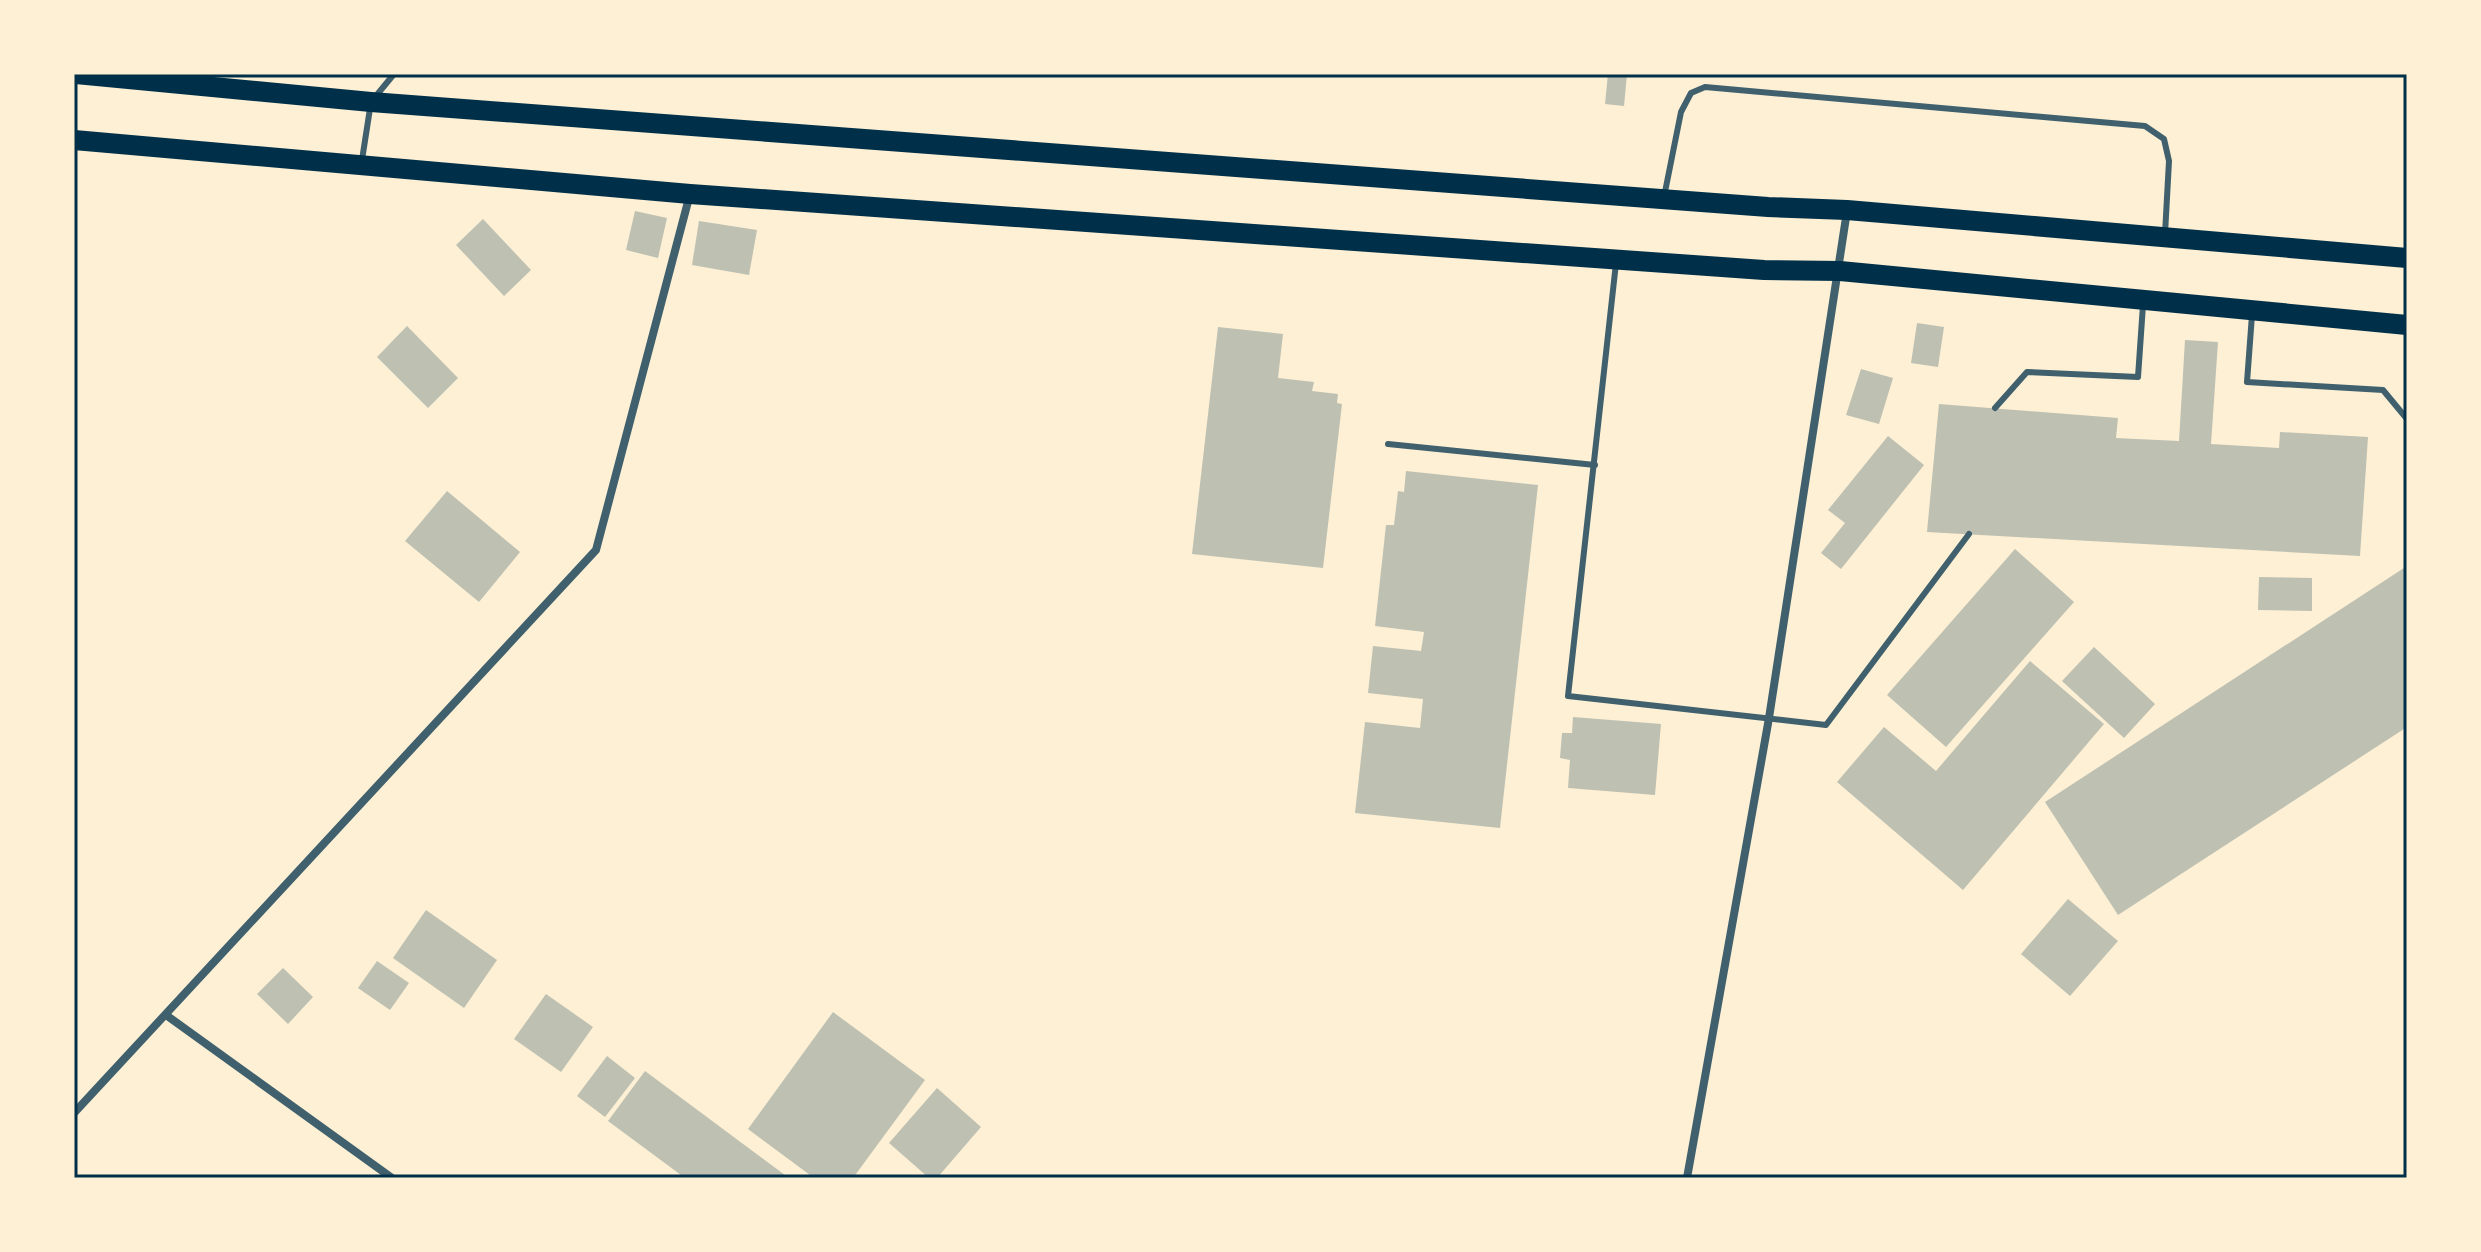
<svg xmlns="http://www.w3.org/2000/svg" width="2481" height="1252" font-family="Ubuntu,sans-serif">
<style>
.building{fill:#bec0b2}
.lines{fill:none;stroke-linecap:round;stroke-linejoin:round}
.service{stroke:#3f606c;stroke-width:6}
.minor{stroke:#3f606c;stroke-width:8}
.primary{stroke:#003049;stroke-width:20}
.neatline{fill:none;stroke:#003049;stroke-width:3}
</style>
<rect width="100%" height="100%" fill="#fdf0d5"/>
<!-- building -->
<g class="building">
<polygon points="1608,74 1627,74 1624,106 1605,104"/>
<polygon points="635,211 667,218 658,258 626,250"/>
<polygon points="483,219 531,270 504,296 456,245"/>
<polygon points="699,221 757,230 749,275 692,265"/>
<polygon points="1917,323 1944,327 1938,367 1911,363"/>
<polygon points="407,326 458,378 428,408 377,357"/>
<polygon points="1218,327 1283,334 1278,378 1314,382 1312,391 1338,394 1337,403 1342,404 1323,568 1192,554"/>
<polygon points="2185,340 2218,342 2211,444 2279,448 2280,432 2368,437 2360,556 1927,532 1939,404 2118,418 2116,438 2179,441"/>
<polygon points="1861,369 1893,378 1879,424 1846,415"/>
<polygon points="1888,436 1924,465 1841,569 1821,553 1845,523 1828,510"/>
<polygon points="1406,471 1538,485 1500,828 1355,813 1365,722 1420,728 1423,699 1368,693 1373,646 1421,651 1424,632 1375,626 1386,525 1394,525 1398,491 1404,492"/>
<polygon points="447,491 520,552 479,602 405,541"/>
<polygon points="2015,549 2074,602 1946,747 1887,695"/>
<polygon points="2407,566 2407,727 2118,915 2045,802"/>
<polygon points="2259,577 2312,578 2312,611 2258,610"/>
<polygon points="2094,647 2155,704 2124,738 2062,681"/>
<polygon points="2030,661 2104,724 1963,890 1837,782 1884,727 1936,771"/>
<polygon points="1573,717 1661,724 1655,795 1568,788 1570,760 1560,758 1562,733 1572,733"/>
<polygon points="2068,899 2118,941 2070,996 2021,954"/>
<polygon points="426,910 497,960 464,1008 393,958"/>
<polygon points="377,961 409,983 390,1010 358,988"/>
<polygon points="283,968 313,997 288,1024 257,994"/>
<polygon points="546,994 593,1027 561,1072 514,1039"/>
<polygon points="833,1012 925,1080 853,1178 814,1178 748,1129"/>
<polygon points="607,1056 635,1078 605,1117 577,1096"/>
<polygon points="645,1071 789,1178 685,1178 608,1121"/>
<polygon points="937,1088 981,1127 937,1178 929,1178 889,1143"/>
</g>
<g class="lines">
<!-- service -->
<g class="service">
<polyline points="362,160 371,102 394,74"/>
<polyline points="1664,197 1681,112 1691,93 1705,87 2145,126 2164,139 2169,161 2165,234"/>
<polyline points="1616,263 1568,696 1826,725 1969,534"/>
<polyline points="2252,315 2247,382 2383,390 2407,419"/>
<polyline points="1995,408 2027,372 2138,377 2143,305"/>
<polyline points="1388,444 1595,465"/>
</g>
<!-- minor -->
<g class="minor">
<polyline points="166,1015 392,1178"/>
<polyline points="74,1113 596,550 690,194"/>
<polyline points="1687,1178 1769,718 1847,211"/>
</g>
<!-- primary -->
<g class="primary">
<polyline points="76,74 371,102 1768,207 1847,210 2407,258"/>
<polyline points="74,140 690,194 1764,270 1840,271 2407,325"/>
</g>
</g>
<!-- border -->
<rect width="2481" height="1252" fill="none" stroke="#fdf0d5" stroke-width="152"/>
<rect x="76" y="76" width="2329" height="1100" class="neatline"/>
</svg>
